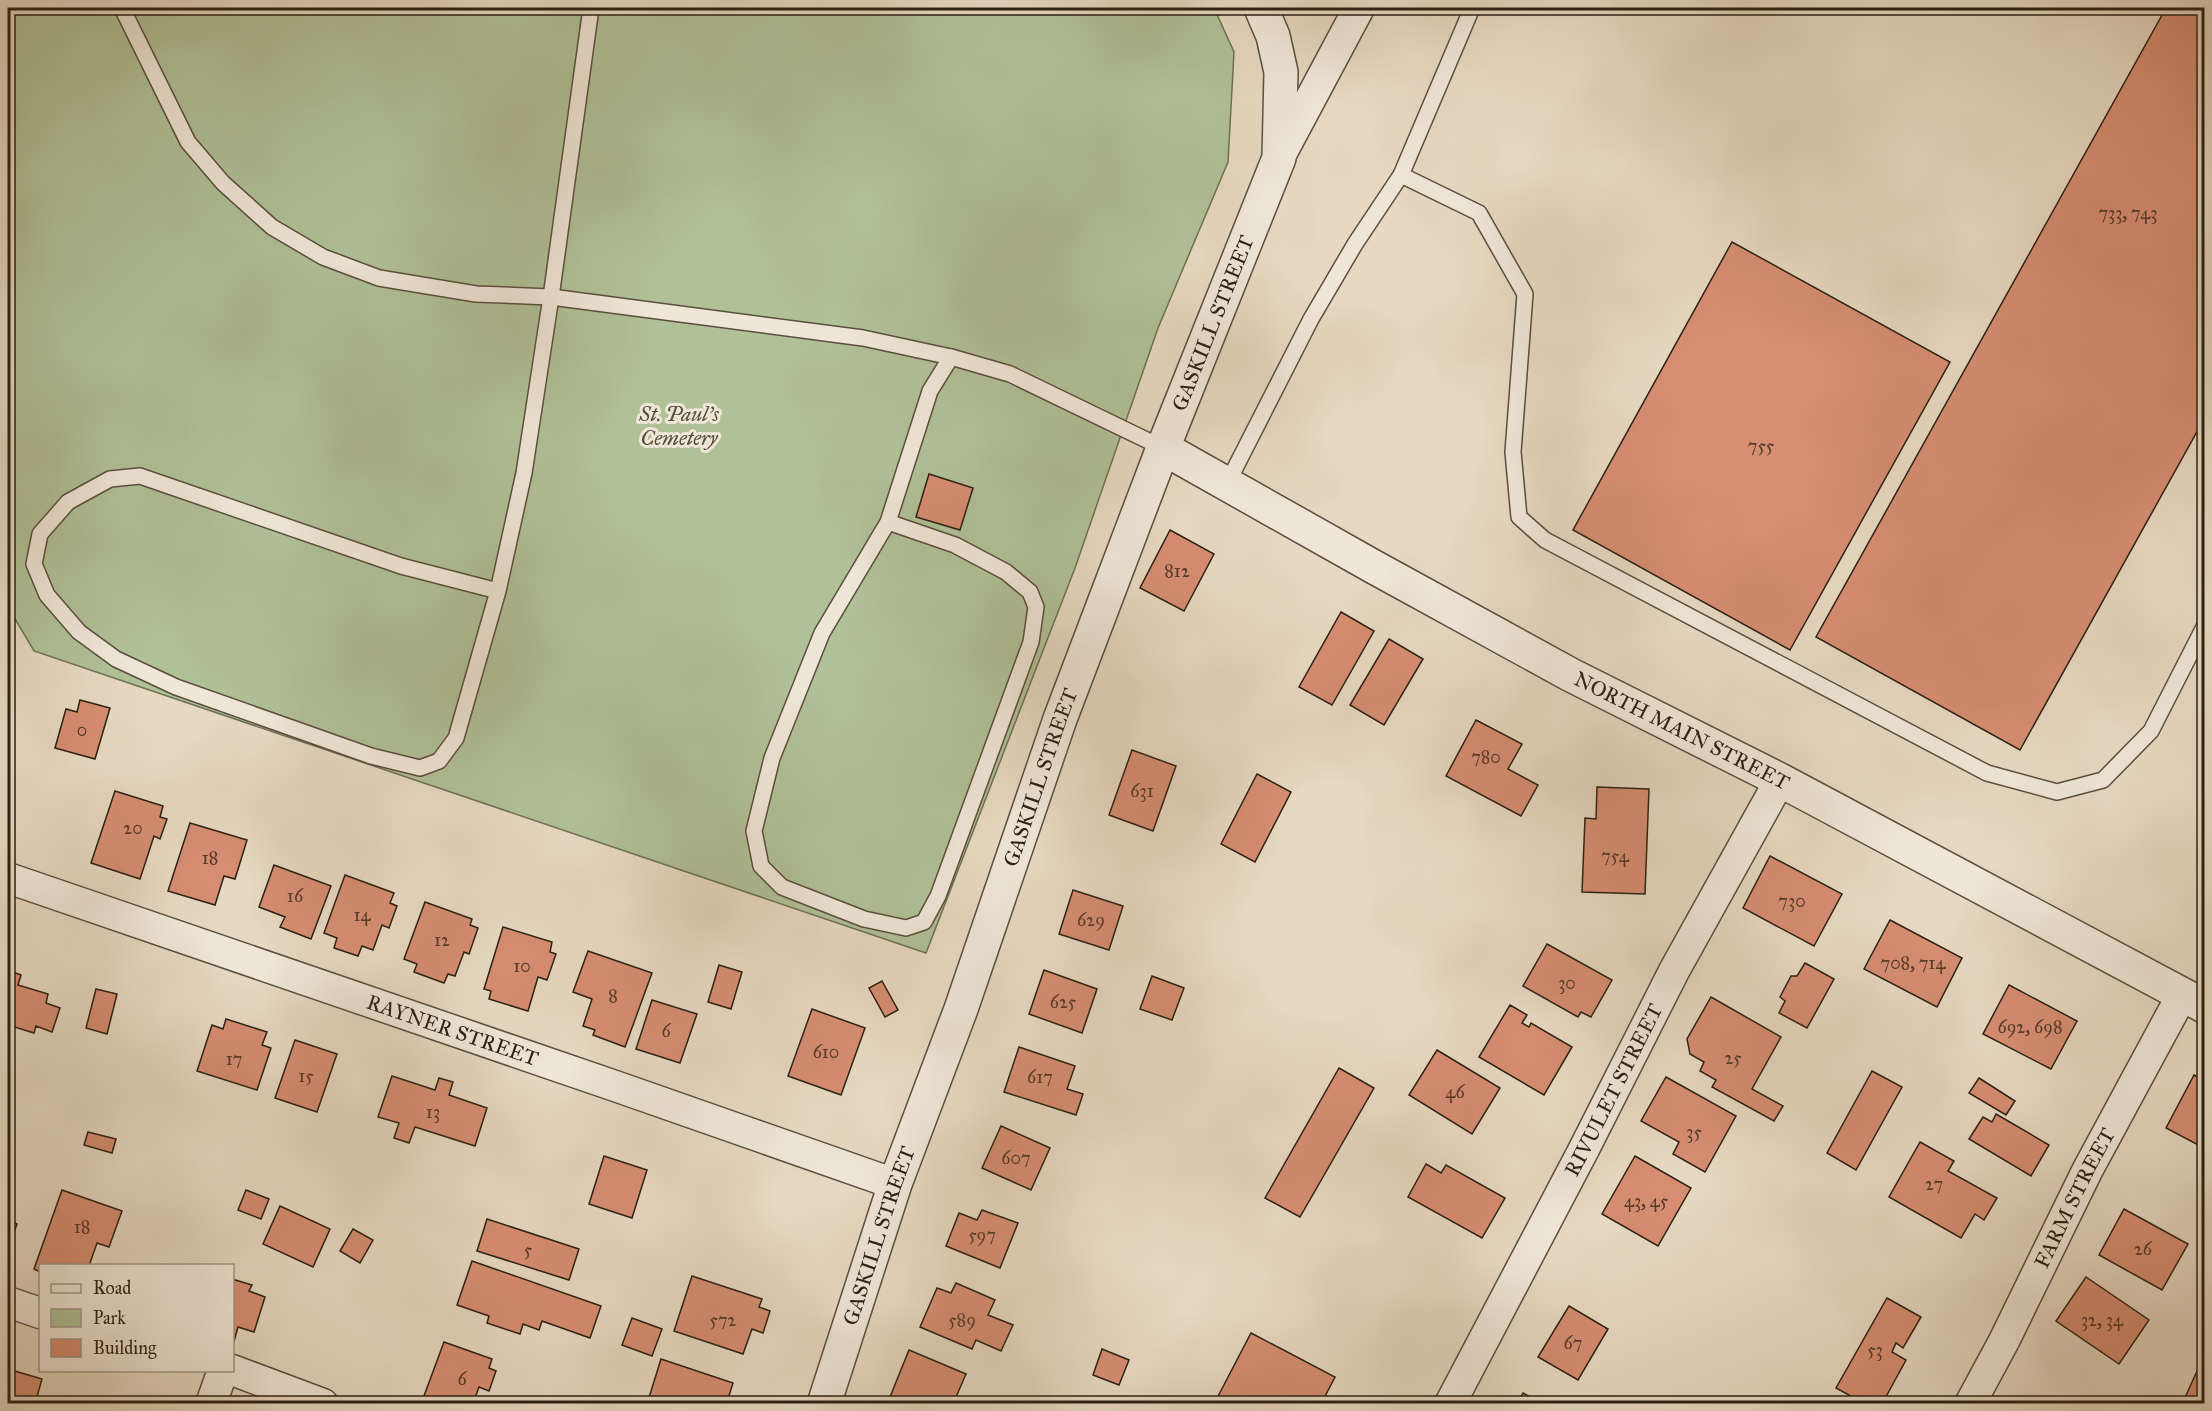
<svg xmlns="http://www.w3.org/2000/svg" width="2212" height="1411" font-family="'IM FELL Great Primer',serif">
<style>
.green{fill:#b0c097;stroke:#6e7054;stroke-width:1.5}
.building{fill:#d68d72;stroke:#2b2012;stroke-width:1.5}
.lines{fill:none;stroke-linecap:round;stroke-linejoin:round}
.service-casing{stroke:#5a4e3e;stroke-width:18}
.minor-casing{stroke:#5a4e3e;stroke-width:33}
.tertiary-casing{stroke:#5a4e3e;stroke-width:36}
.service{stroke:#efe6d7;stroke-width:15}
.minor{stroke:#efe6d7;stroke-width:30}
.tertiary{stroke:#efe6d7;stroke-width:33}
.labels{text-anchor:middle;stroke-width:6;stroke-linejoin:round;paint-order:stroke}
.number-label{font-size:18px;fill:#563b2a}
.street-label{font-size:21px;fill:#2b2012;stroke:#efe6d7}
.park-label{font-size:21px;font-style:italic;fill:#53503a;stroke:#efe6d7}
</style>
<rect width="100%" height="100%" fill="#e6d8c1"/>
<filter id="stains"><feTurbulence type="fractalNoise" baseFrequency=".00333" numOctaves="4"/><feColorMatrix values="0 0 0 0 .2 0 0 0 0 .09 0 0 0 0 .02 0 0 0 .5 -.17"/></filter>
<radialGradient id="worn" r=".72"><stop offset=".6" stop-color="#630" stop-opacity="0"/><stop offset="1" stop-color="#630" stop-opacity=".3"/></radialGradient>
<!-- green -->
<polygon class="green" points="8,8 1214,8 1234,52 1228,162 1158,328 1075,568 926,953 34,651 8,607"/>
<!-- building -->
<g class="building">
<polygon points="2166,8 2204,8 2204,419 2020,750 1816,637"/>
<polygon points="1732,242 1950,362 1790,650 1573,530"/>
<polygon points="929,474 973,488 960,530 916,517"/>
<polygon points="1170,530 1214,554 1184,611 1140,588"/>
<polygon points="1341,612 1374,631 1332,705 1299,687"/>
<polygon points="1389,639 1423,659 1384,725 1350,705"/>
<polygon points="80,700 110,708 95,759 55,748 66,709 77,712"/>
<polygon points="1476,720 1522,744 1508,769 1538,785 1521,816 1446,776"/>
<polygon points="1132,750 1176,766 1153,831 1109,815"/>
<polygon points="1257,774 1291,792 1255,862 1221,844"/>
<polygon points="1597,787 1649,789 1645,894 1582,892 1585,818 1596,819"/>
<polygon points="115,791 163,806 160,817 167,819 160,839 154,836 140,879 91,863"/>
<polygon points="190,823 247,840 235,879 224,876 215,905 168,891"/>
<polygon points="1770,856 1842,894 1814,946 1743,908"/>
<polygon points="274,865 331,886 311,939 280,927 285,917 259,907"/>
<polygon points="345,875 394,893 390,903 397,906 389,928 382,925 373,950 362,946 358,956 334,948 337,938 324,933"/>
<polygon points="1073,890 1123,906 1109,950 1059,934"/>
<polygon points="425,902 472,919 470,925 478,928 469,954 464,952 455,976 448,974 444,983 414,972 417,964 404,959"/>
<polygon points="1890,920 1962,958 1937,1007 1864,969"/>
<polygon points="503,927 552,942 550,952 556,954 547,980 538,977 528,1011 489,999 491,991 484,989"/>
<polygon points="1547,944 1612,980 1591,1017 1581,1012 1578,1017 1523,986"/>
<polygon points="588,951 652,973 625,1047 593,1035 595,1030 583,1026 592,999 573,992"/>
<polygon points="1805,963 1834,979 1807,1028 1779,1013 1785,1001 1780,997 1791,976 1797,976"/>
<polygon points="719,965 742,972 731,1009 708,1002"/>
<polygon points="8,970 21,975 18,985 48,994 46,1003 60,1008 52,1032 36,1026 34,1033 8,1025"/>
<polygon points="1044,970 1097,989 1082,1033 1029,1014"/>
<polygon points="1152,976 1184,988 1172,1020 1140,1009"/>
<polygon points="882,981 898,1010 885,1017 869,988"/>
<polygon points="2009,985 2077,1021 2051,1069 1983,1034"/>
<polygon points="96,989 117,994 107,1034 86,1028"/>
<polygon points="1711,997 1781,1037 1752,1089 1783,1106 1774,1121 1712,1087 1716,1080 1700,1071 1704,1062 1690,1054 1687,1039"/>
<polygon points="652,1000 697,1014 680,1063 636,1049"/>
<polygon points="1510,1005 1527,1015 1522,1023 1529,1027 1531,1023 1572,1047 1544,1095 1479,1057"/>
<polygon points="812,1009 865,1028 841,1095 788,1076"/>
<polygon points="226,1019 267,1032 262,1045 271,1048 257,1090 197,1071 212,1025 223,1029"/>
<polygon points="295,1040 337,1054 317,1112 275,1098"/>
<polygon points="1019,1047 1075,1066 1067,1089 1083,1094 1076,1115 1004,1092"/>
<polygon points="1437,1050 1500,1088 1472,1134 1409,1095"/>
<polygon points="1339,1068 1374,1088 1300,1217 1265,1198"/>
<polygon points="1872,1071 1902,1087 1856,1170 1827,1153"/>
<polygon points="2194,1075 2204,1081 2204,1148 2166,1128"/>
<polygon points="392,1076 435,1090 439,1078 453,1082 449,1095 487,1108 475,1146 415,1127 409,1143 394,1138 399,1123 378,1117"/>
<polygon points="1666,1077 1736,1116 1705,1172 1673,1154 1679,1142 1641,1121"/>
<polygon points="1979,1078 2015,1101 2006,1115 1969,1093"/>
<polygon points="1996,1114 2049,1145 2031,1176 1969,1139 1983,1117 1992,1122"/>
<polygon points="1001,1126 1050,1148 1031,1190 982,1168"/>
<polygon points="88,1132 116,1139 112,1153 84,1145"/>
<polygon points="1920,1142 1954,1161 1948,1171 1997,1198 1984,1220 1975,1214 1961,1238 1889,1197"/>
<polygon points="604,1156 647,1170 632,1218 589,1204"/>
<polygon points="1635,1156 1691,1188 1658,1246 1602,1214"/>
<polygon points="1426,1164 1441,1173 1446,1165 1505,1198 1482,1238 1408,1197"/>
<polygon points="62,1190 122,1211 109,1247 97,1243 89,1266 40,1266 40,1272 34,1269"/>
<polygon points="246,1190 269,1199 261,1219 238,1210"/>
<polygon points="280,1206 330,1229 313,1267 263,1244"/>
<polygon points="2124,1209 2188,1244 2162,1290 2099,1255"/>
<polygon points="982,1210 1018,1223 1000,1268 946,1246 959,1213 977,1220"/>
<polygon points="487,1219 579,1249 569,1280 477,1251"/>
<polygon points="8,1220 17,1224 8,1250"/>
<polygon points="353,1229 373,1240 360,1263 340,1251"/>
<polygon points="472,1261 601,1306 590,1338 542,1321 539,1330 523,1324 520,1334 487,1323 489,1316 457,1305"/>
<polygon points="692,1276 762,1299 759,1307 770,1311 763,1333 752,1329 743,1354 674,1331"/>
<polygon points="2086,1277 2149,1320 2119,1364 2056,1321"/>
<polygon points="232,1279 252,1285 249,1291 265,1297 254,1332 238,1327 233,1345"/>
<polygon points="956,1283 995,1300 988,1315 1013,1325 1001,1351 976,1340 972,1349 920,1327 937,1288 951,1293"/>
<polygon points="1887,1298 1921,1317 1903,1348 1896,1343 1892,1352 1906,1360 1882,1404 1865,1404 1836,1388"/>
<polygon points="1569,1306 1608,1329 1578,1380 1538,1357"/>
<polygon points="632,1318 662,1329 652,1356 622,1345"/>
<polygon points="1251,1333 1335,1377 1321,1404 1214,1404"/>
<polygon points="444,1342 492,1359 489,1368 496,1371 489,1391 479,1387 473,1404 421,1404"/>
<polygon points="1102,1349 1129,1360 1119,1385 1093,1375"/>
<polygon points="909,1350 966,1374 953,1404 904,1404 890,1397"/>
<polygon points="661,1359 733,1383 727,1402 731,1404 647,1404"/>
<polygon points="8,1369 42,1379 35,1404 8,1404"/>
<polygon points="2198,1369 2204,1372 2204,1404 2182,1404"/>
<polygon points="1523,1393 1544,1404 1517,1404"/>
</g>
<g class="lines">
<!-- service casing -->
<g class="service-casing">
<g id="service">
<polyline points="122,8 188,142 223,183 272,227 323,257 379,278 476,294 551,297 591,8"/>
<polyline points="1401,175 1479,213 1525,294 1513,452 1519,517 1545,540 1987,773 2057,792 2103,780 2151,731 2204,627"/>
<polyline points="1227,484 1311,319 1355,244 1401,175 1472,8"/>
<polyline points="888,522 955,545 1006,572 1030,592 1036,607 1031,642 938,896 924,922 906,928 864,919 782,887 761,866 754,831 772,758 822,633 888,522 930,391 951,357"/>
<polyline points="498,591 401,566 140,476 110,479 68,502 40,534 34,564 47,595 79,632 116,659 176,687 371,756 420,768 439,761 456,738 498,591 524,473 551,297 863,338 951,357 1010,374 1163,448"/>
</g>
</g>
<!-- minor casing -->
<g class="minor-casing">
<g id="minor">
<polyline points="1279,158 1359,8"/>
<path id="s1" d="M8 878 618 1087 895 1184"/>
<polyline points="8,1302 40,1313"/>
<polyline points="232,1370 323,1404"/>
<polyline points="211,1404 223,1370"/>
<path id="s2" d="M1450 1404 1584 1149 1674 971 1780 780"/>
<path id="s3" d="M1970 1404 2004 1341 2087 1171 2182 995"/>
</g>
</g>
<!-- tertiary casing -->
<g class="tertiary-casing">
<g id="tertiary">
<path id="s4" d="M1163 448 1374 567 1571 675 1780 780 2204 1006"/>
<path id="s5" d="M824 1404 895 1184 961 1009 1060 719 1163 448 1279 158 1281 72 1273 36 1261 8"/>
</g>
</g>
<!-- service -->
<use href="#service" class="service"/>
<!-- minor -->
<use href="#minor" class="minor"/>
<!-- tertiary -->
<use href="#tertiary" class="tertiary"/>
</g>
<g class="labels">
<!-- number labels -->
<g class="number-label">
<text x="2128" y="219">733, 743</text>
<text x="1761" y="452">755</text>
<text x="1177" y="577">812</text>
<text x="82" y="736">0</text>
<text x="1486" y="763">780</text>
<text x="1142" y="797">631</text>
<text x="133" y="834">20</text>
<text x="1615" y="862">754</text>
<text x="210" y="864">18</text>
<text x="295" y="902">16</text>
<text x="1792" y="907">730</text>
<text x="362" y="921">14</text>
<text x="1091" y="926">629</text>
<text x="442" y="946">12</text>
<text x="1913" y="969">708, 714</text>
<text x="522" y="972">10</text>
<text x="1567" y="989">30</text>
<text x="613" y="1002">8</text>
<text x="1063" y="1008">625</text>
<text x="2030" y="1033">692, 698</text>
<text x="666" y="1037">6</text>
<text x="826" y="1058">610</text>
<text x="1733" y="1064">25</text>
<text x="234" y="1065">17</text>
<text x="306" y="1082">15</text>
<text x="1040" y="1083">617</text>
<text x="1455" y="1098">46</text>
<text x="433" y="1118">13</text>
<text x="1694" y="1138">35</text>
<text x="1016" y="1164">607</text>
<text x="1934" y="1190">27</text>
<text x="1646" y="1207">43, 45</text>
<text x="82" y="1233">18</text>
<text x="982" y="1241">597</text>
<text x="2143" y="1255">26</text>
<text x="528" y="1256">5</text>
<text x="723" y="1326">572</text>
<text x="962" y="1326">589</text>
<text x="2102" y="1326">32, 34</text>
<text x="1573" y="1349">67</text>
<text x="1875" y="1356">53</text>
<text x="462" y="1385">6</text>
</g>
<!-- street labels -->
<g class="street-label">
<text dy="7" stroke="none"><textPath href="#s5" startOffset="1149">GASKILL STREET</textPath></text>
<text dy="7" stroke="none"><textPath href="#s4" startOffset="591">NORTH MAIN STREET</textPath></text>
<text dy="7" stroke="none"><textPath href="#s5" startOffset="663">GASKILL STREET</textPath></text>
<text dy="7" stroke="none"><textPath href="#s1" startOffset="470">RAYNER STREET</textPath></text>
<text dy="7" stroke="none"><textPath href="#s2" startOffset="354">RIVULET STREET</textPath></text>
<text dy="7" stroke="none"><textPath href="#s3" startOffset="231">FARM STREET</textPath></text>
<text dy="7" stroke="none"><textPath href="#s5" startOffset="177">GASKILL STREET</textPath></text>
</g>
<!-- park labels -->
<g class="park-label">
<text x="679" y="421">St. Paul's<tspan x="679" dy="24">Cemetery</tspan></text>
</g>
</g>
<!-- margin -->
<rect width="2212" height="1411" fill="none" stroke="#e6d8c1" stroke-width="30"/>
<rect x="9" y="9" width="2194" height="1393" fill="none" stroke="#2b2012" stroke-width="3"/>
<rect x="15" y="15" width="2182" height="1381" fill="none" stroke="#2b2012" stroke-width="1.5"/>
<!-- legend -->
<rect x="39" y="1264" width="195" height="108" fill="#efe6d7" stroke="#a19788" stroke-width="1.5"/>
<rect x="51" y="1284" width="30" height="9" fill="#efe6d7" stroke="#a19788" stroke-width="1.5"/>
<text x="93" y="1294" font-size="18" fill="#2b2012">Road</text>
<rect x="51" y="1309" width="30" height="18" fill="#b0c097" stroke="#a19788" stroke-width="1.5"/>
<text x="93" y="1324" font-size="18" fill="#2b2012">Park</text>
<rect x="51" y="1339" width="30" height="18" fill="#d68d72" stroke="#a19788" stroke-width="1.5"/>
<text x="93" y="1354" font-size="18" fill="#2b2012">Building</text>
<rect width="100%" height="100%" filter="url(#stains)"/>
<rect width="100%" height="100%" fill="url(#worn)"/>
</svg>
